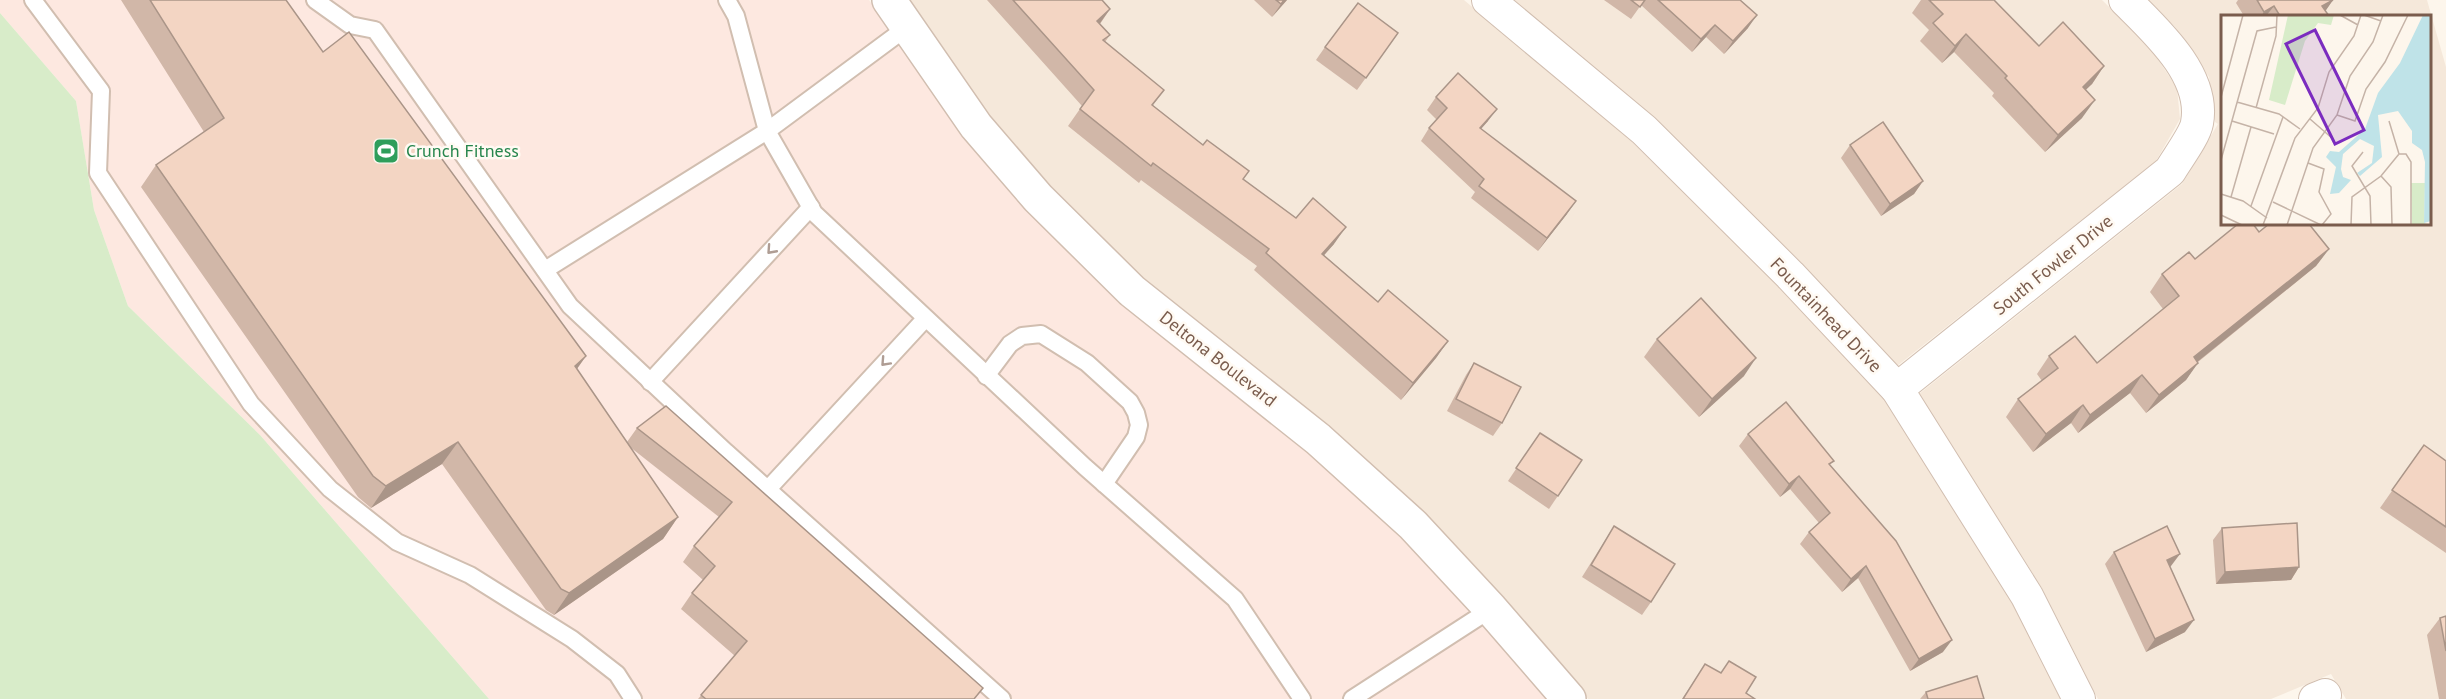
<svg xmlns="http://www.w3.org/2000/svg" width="2446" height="699" font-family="'PT Sans',sans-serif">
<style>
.residential{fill:#f5e8da;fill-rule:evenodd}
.commercial{fill:#fde8e0}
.green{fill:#d8ecc9}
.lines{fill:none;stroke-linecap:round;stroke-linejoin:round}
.service-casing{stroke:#d1beb0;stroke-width:20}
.minor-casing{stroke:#d1beb0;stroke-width:34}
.tertiary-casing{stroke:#d1beb0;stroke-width:36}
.service{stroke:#fff;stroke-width:16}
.minor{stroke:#fff;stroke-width:32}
.tertiary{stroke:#fff;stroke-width:33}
.wall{fill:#d1b7a8}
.shaded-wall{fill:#aa9588}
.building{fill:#f3d5c3;stroke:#aa9588;stroke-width:1.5}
.oneway{stroke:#af9d94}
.labels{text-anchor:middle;stroke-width:5;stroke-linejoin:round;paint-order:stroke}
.leisure-label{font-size:18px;fill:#27864d;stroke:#fffaf3;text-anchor:start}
.street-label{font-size:18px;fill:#7a5c4d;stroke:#fffaf3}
.inset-road{fill:none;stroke:#c5b3a7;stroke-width:1.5}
.view{fill:#7b2cbf;fill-opacity:0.15;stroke:#7b2cbf;stroke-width:3}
.inset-edge{fill:none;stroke:#7a5c4d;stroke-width:3}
</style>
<rect width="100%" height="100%" fill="#fdf6ec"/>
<!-- residential -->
<g class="residential">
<polygon points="908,0 1464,0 1632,142 1778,285 1883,398 2012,602 2061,699 1588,699 1578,683 1504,599 1143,280 1050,189 990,117"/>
<polygon points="1513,0 2102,0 2149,46 2177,88 2180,119 2156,161 1897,366 1802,265 1656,120"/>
<path d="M2148 0H2427L2446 67V699H2346L2331 674 2271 699H2098L2042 588 1919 394 2182 184 2218 124 2215 122 2209 77 2175 27ZM2222 16H2430V224H2222Z"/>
</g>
<!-- commercial -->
<polygon class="commercial" points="0,0 869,0 962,134 1401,536 1549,699 489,699 260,435 128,306 94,210 76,101 0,13"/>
<!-- green -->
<polygon class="green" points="0,13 76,101 94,210 128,306 260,435 489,699 0,699"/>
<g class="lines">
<!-- service casing -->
<g class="service-casing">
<g id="service">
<polyline points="33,0 101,91 98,173 251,404 330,489 397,542 470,575 572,639 617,674 633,699"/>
<polyline points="315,0 350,25 375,30 570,306 726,452 1002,699"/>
<polyline points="906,28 767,131 814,213 1085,467 1235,599 1302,699"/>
<polyline points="545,270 767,131 736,16 727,0"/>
<polyline points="986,376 1010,344 1022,336 1041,334 1087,363 1130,402 1136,413 1139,425 1136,437 1104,484"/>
<polyline points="650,382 811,207"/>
<polyline points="768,489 925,319"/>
<polyline points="1352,699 1491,609"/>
</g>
</g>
<!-- minor casing -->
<g class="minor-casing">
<g id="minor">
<polyline points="1488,0 1644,130 1790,275 1897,389 2027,596 2079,699"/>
<path d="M1897 389 2170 171C2177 159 2195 135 2197 123 2206 75 2155 30 2125 0"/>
<polyline points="2315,699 2325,695"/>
</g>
</g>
<!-- tertiary casing -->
<g class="tertiary-casing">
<polyline id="tertiary" points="889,0 976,126 1038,198 1132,291 1318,439 1413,525 1491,609 1569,699"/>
</g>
<!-- service -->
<use href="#service" class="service"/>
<!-- minor -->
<use href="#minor" class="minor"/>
<!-- tertiary -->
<use href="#tertiary" class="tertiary"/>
</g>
<!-- wall -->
<g class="wall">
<polygon points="121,0 286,0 323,52 586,356 577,369 627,442 637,428 666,406 975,699 698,699 735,656 681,609 692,593 703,580 683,562 694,546 719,517 630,447 678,517 663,539 554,615 546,610 442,464 371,508 358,497 141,187 156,165 204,132"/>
<polygon points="987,0 1102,0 1110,9 1100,24 1110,35 1105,42 1164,90 1153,105 1243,179 1296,218 1334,244 1324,255 1378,302 1448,341 1436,358 1401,400 1254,270 1257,266 1141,180 1139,183 1068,126 1082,106"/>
<polygon points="1254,0 1287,0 1272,17"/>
<polygon points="1604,0 1740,0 1748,28 1724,54 1706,37 1692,52 1641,5 1631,19"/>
<polygon points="1921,0 1994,0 2039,46 2104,66 2092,84 2085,90 2082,118 2045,152 1992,96 1994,93 1954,52 1942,63 1920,41 1929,30 1912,13"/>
<polygon points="2238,0 2333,0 2325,11 2329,16 2244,16 2236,3"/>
<polygon points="1398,33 1357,90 1316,60 1325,47"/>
<polygon points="1436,97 1488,121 1481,129 1567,214 1538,251 1471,198 1475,192 1421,141 1429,128 1437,120 1427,110"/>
<polygon points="1850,145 1923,181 1914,194 1881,216 1841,158"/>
<polygon points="2259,232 2329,249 2316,266 2198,362 2186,380 2146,413 2130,393 2078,433 2071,423 2033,452 2006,417 2018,399 2042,381 2037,374 2049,356 2097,363 2163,309 2150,292 2162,274 2195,259"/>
<polygon points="1657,339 1744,376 1699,417 1644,357"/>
<polygon points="1474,363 1502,423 1493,436 1447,411 1466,375"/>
<polygon points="1540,433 1582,460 1549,509 1508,481"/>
<polygon points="1748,434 1830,466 1943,652 1910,671 1858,578 1842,592 1800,544 1809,532 1819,523 1790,489 1780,497 1739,446"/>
<polygon points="2424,445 2446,461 2446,553 2380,508"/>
<polygon points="1614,526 1651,602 1642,615 1582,577"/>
<polygon points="2222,528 2299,567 2291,580 2216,584 2213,540"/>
<polygon points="2114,552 2171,566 2170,567 2185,632 2146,652 2105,564"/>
<polygon points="2446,616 2446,699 2439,699 2427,635 2440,618"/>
<polygon points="1705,664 1746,693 1755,699 1682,699"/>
<polygon points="1926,692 1984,699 1920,699"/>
</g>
<!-- shaded-wall -->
<g class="shaded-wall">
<polygon points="1284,0 1287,0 1272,17 1281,4"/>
<polygon points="2333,0 2322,16 2322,6"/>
<polygon points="2274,6 2266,16 2261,16 2264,12"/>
<polygon points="1110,9 1098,26 1097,21"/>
<polygon points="1757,15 1748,28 1724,54 1733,41"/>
<polygon points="1715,25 1706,37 1692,52 1701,39"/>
<polygon points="1966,34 1954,52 1942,63 1955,46"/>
<polygon points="2104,66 2092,84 2070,105 2083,87"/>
<polygon points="2095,100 2082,118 2045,152 2058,135"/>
<polygon points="1497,109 1488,121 1471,140 1480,128"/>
<polygon points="1923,181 1914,194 1881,216 1890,204"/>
<polygon points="1576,201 1567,214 1538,251 1547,238"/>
<polygon points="1346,227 1334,244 1310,271 1322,254"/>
<polygon points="2329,249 2316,266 2181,375 2194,357"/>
<polygon points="1448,341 1436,358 1401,400 1413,383"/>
<polygon points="586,356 571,377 575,366"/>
<polygon points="1756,358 1744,376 1699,417 1712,399"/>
<polygon points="2198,363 2186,380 2146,413 2159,395"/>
<polygon points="2142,375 2130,393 2078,433 2090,415"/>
<polygon points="2083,405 2071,423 2033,452 2046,434"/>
<polygon points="458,442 442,464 371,508 386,486"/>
<polygon points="1799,476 1790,489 1780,497 1789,484"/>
<polygon points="678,517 663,539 554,615 569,593"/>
<polygon points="2180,554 2171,566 2158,573 2167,560"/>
<polygon points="1866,566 1858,578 1842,592 1851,579"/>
<polygon points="2299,567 2291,580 2216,584 2225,572"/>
<polygon points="2194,620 2185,632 2146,652 2155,639"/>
<polygon points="1952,640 1943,652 1910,671 1919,659"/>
</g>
<!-- building -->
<g class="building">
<polygon points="150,0 286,0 323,52 349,32 586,356 575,366 678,517 569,593 561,589 458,442 386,486 373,476 156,165 224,118"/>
<polygon points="1013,0 1102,0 1110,9 1097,21 1110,35 1103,40 1164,90 1152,105 1203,145 1207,140 1249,171 1243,179 1296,218 1313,198 1346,227 1322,254 1378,302 1388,290 1448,341 1413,383 1266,253 1269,249 1153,163 1151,166 1080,109 1094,90"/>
<polygon points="1276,0 1284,0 1281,4"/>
<polygon points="1631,0 1645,0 1640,7"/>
<polygon points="1658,0 1740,0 1757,15 1733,41 1715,25 1701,39"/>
<polygon points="1929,0 1994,0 2039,46 2063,22 2104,66 2083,87 2095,100 2058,135 2005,78 2007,76 1966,34 1955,46 1933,23 1943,14"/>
<polygon points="2257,0 2333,0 2322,6 2329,16 2280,16 2274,6 2264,12"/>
<polygon points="1358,3 1398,33 1366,78 1325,47"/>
<polygon points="1458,73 1497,109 1480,128 1576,201 1547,238 1479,186 1484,179 1429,128 1447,108 1436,97"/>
<polygon points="1883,122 1923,181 1890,204 1850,145"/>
<polygon points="2238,224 2253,224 2259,232 2269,224 2309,224 2329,249 2194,357 2198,363 2159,395 2142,375 2090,415 2083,405 2046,434 2018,399 2058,368 2049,356 2075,336 2097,363 2179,296 2162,274 2189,252 2195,259"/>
<polygon points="1701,298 1756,358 1712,399 1657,339"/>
<polygon points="1474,363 1521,387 1502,423 1456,399"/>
<polygon points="1786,402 1834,461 1829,464 1896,541 1952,640 1919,659 1866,566 1851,579 1809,532 1830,513 1799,476 1789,484 1748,434"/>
<polygon points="666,406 983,688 974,699 706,699 701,695 747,641 692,593 715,566 694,546 732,502 637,428"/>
<polygon points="1540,433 1582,460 1558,496 1516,468"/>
<polygon points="2424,445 2446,461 2446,527 2392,490"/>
<polygon points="2297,523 2299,567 2225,572 2222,528"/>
<polygon points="1614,526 1675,564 1651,602 1591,565"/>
<polygon points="2167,526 2180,554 2167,560 2194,620 2155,639 2114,552"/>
<polygon points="2446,616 2446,651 2440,618"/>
<polygon points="1729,661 1756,677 1746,693 1755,699 1683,699 1705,664 1721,673"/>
<polygon points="1977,676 1984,699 1928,699 1926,692"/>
</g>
<!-- one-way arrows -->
<defs><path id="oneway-chevron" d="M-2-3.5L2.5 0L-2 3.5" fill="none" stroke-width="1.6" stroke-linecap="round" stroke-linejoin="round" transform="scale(1.5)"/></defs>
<g class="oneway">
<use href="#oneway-chevron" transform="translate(771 250) rotate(132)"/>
<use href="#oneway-chevron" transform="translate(885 362) rotate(133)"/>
</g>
<!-- icons -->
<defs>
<g id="stadium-square" transform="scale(1.35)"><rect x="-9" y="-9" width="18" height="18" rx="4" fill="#2e9e5b" stroke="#fffaf3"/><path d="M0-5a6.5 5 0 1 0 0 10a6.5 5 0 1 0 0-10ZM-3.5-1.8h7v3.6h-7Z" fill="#fff"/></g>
</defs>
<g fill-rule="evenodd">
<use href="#stadium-square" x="386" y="151"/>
</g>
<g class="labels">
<!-- leisure labels -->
<g class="leisure-label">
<text x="406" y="157">Crunch Fitness</text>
</g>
<!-- street labels -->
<g class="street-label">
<text transform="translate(2053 265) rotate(-39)" y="6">South Fowler Drive</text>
<text transform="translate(1826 315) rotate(46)" y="6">Fountainhead Drive</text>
<text transform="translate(1218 359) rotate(38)" y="6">Deltona Boulevard</text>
</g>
</g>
<!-- overview -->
<g transform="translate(2221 15)">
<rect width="210" height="210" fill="#fdf6ec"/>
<path d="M67 0H113L110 10 97 8 84 26 64 90 48 85ZM190 168H204L203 208 210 210H191Z" fill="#d8ecc9"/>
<path d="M202 0H210V206L203 208 204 147 201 135 191 128V116L177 96 157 100 161 142 139 161 136 158 151 148 153 131 139 124 122 139 120 154 122 162 130 165 118 178 109 179 115 152 105 142 109 136 118 137 144 114 157 78 179 48Z" fill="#bfe3e8"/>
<path class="inset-road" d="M119 0 137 10M143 0 160 6M0 82 22 0M16 87 58 99 79 114M35 93 55 21 56 0M116 100 134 106 145 74 164 47 187 0M89 104 112 124M11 106 53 119M168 106 178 139M142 137 131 151 149 181 150 210M178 139H185L190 147V210M0 145 36 16 55 12M87 148 103 154 98 177 110 199 101 210M160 161 170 172 171 210M0 179 22 186 46 203M10 182 30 112M52 187 100 210M30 191 62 102M0 200 21 210M42 210 74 123 97 93 108 57 133 21 140 0M66 210 92 133 116 100 129 61 152 27 162 0M130 210 131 182 160 161 178 139"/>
<path class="view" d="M94 15 143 115 114 129 65 29Z"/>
<rect width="210" height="210" class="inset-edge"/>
</g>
</svg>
